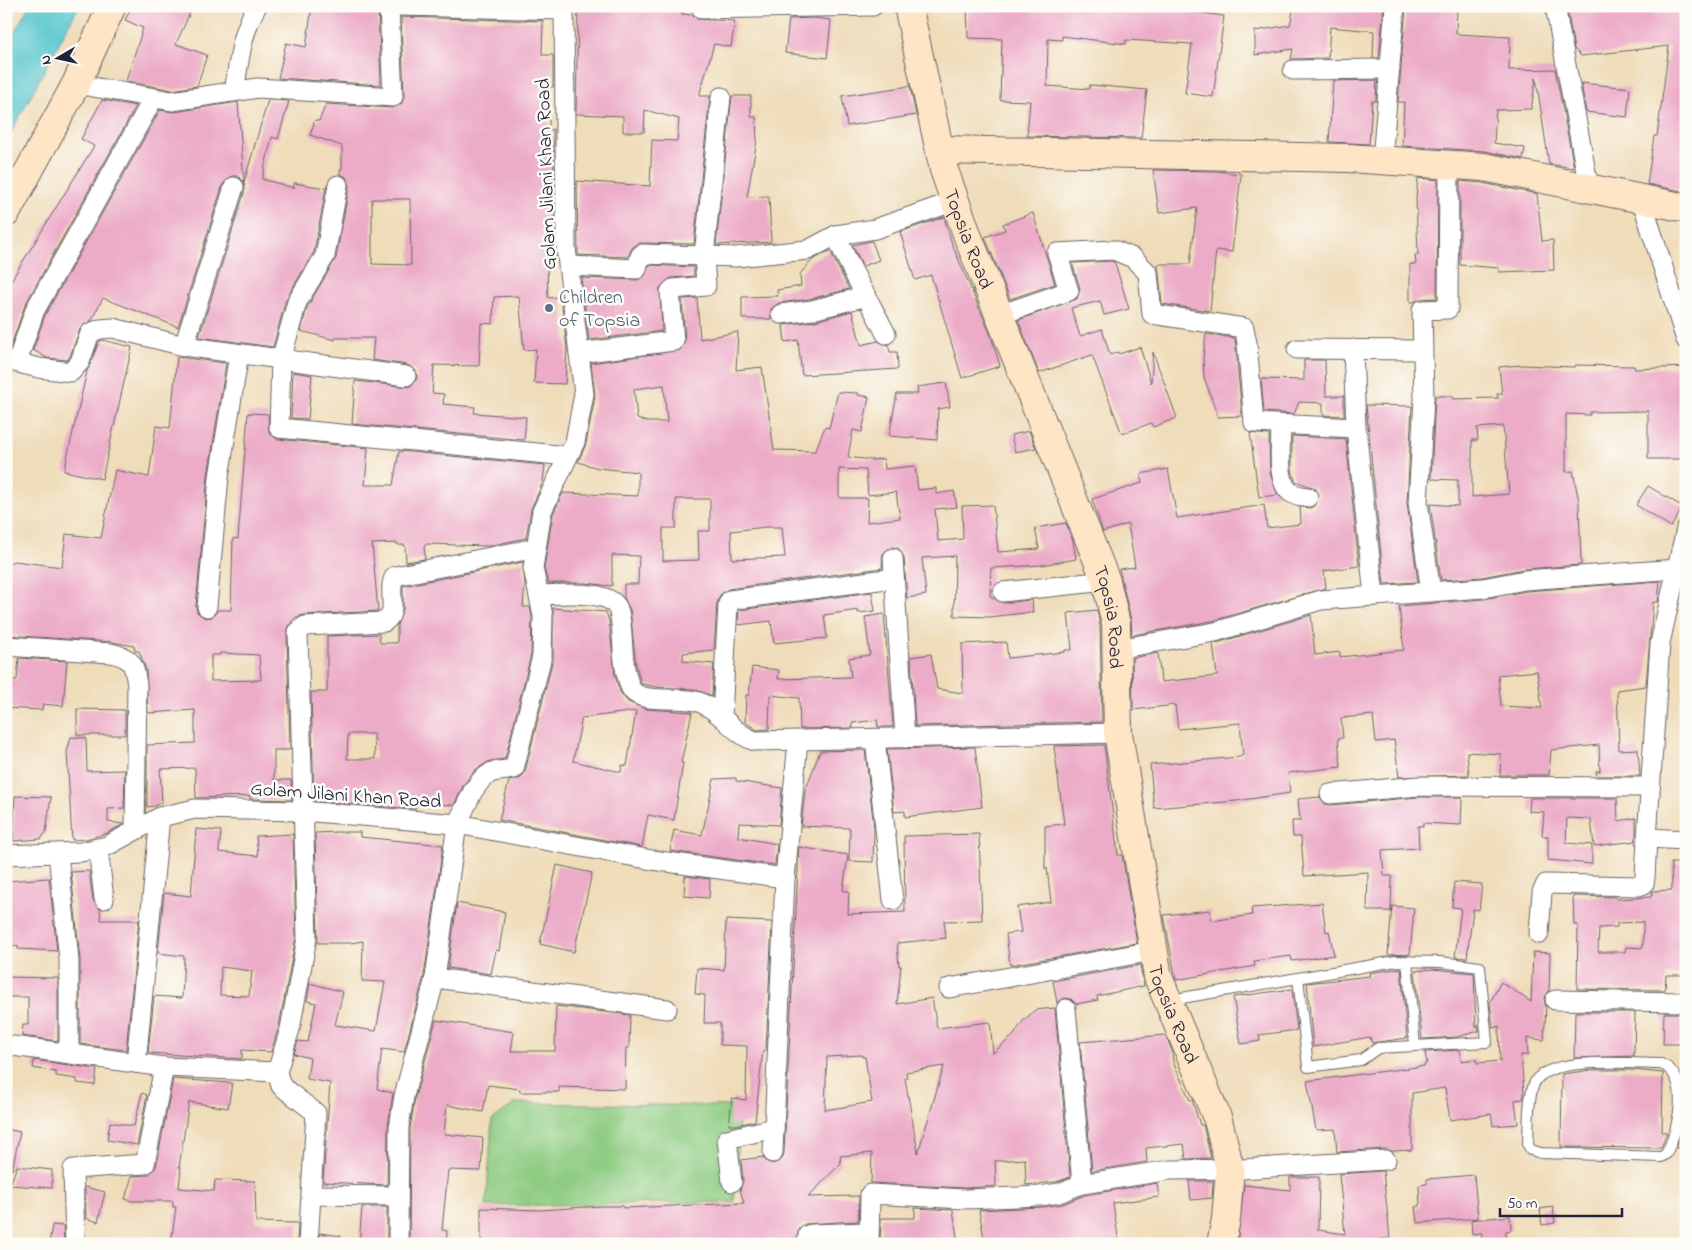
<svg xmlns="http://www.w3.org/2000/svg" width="1692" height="1250" font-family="'Indie Flower',sans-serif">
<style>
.green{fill:#8ecc82;stroke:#58775e}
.water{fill:#5ac7ce;stroke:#3e7484}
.building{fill:#ecabc7;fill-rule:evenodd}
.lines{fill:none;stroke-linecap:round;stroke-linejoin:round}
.lane-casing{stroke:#6a6367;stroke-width:12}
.street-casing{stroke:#6a6367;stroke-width:21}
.secondary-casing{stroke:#6a6367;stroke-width:30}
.lane{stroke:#fff;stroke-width:10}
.street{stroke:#fff;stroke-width:19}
.secondary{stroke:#fde5c5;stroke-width:28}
.service-dot{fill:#5c6f8a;stroke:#fdfcf7;stroke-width:2}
.labels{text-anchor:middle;stroke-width:5;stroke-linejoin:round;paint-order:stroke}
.street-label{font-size:20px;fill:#22223b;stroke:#fdfcf7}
.service-label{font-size:20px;fill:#4e5e75;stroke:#fdfcf7;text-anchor:start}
</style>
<rect width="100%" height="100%" fill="#fdfcf7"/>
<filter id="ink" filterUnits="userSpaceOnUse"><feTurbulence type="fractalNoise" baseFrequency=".02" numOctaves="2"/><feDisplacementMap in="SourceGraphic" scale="10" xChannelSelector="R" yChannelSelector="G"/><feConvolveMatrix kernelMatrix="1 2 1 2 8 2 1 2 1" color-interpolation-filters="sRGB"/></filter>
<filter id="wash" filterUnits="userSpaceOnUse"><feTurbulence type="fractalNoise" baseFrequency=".0096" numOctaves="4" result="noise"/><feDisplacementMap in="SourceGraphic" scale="20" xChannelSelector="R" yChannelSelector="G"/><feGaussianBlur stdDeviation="1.12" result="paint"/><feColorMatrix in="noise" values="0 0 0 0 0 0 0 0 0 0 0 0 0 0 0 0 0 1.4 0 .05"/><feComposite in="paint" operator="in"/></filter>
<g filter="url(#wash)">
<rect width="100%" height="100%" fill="#efdcb9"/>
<!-- green -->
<polygon class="green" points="515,1103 740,1106 734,1202 486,1206 492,1120"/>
<!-- water -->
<polygon class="water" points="29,6 79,6 6,142 6,47"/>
<g id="blocks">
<!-- building -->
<g class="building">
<polygon points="132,6 193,6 176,44 207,55 197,86 172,90 126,81 143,28 125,20"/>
<polygon points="312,6 337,6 336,9 378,8 381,85 278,78 286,43 306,47"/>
<polygon points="578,6 682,6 682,14 693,15 697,19 735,21 731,47 714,44 699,96 710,96 694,244 638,243 632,248 628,257 578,255 577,181 650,186 652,140 677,141 679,119 645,110 644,132 623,132 623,116 576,114"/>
<polygon points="967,6 1176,6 1175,9 1224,16 1213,97 1185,93 1192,44 1126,40 1126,44 1062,36 1062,40 1048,39 1047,86 1089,89 1090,85 1147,90 1141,138 1027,136 1030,101 1000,100 1002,39 968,38"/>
<polygon points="1294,6 1384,6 1379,58 1373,58 1374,31 1330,27 1328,58 1291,59 1293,49 1255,55 1255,31 1290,25"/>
<polygon points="1406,6 1457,6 1456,34 1510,37 1509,70 1555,69 1574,168 1549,164 1536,78 1531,109 1496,110 1494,143 1525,148 1523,159 1485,151 1402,146 1404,102 1398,102"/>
<polygon points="1577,6 1686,6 1686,192 1647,184 1654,136 1657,136 1669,46 1581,56 1574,49 1567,8"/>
<path d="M401 17 543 21 542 55H553V87H549V130L553 129 556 260 547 259 548 298 561 297 567 348 565 384 534 383 536 349 524 350 519 296 494 297 493 324 481 323 479 366 434 365 432 393 444 394 443 404 475 407 474 413 526 417 524 440 352 424 355 381 410 387 417 378 416 371 408 365 372 360 374 338H335V340L301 331 307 307 336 258 349 187 346 177 340 174V169H342V146L310 135 315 120 319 121 326 104 392 108 402 103 404 96ZM372 199H410L411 265 372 264Z"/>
<polygon points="814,18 831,20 827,58 785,53 789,19"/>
<polygon points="1377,80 1376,101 1372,101 1369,144 1329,142 1333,81"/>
<polygon points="1581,83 1630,88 1627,117 1586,112"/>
<polygon points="910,86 916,115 847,126 842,96"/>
<polygon points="732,96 751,96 751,117 756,117 757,140 747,197 769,196 771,242 716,245"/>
<polygon points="102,100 136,106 25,305 10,349 6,349 6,289 94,146 81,139"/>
<polygon points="268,100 289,101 278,139 272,137 262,179 294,188 294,183 326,188 314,252 286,299 273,347 199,337 245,190 244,182"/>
<polygon points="238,102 244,182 238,176 232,176 223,184 178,327 103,298 91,321 80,329 70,356 67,360 47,358 33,350 45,315 160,110 174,112"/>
<polygon points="1153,170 1217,171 1241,174 1232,252 1216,250 1210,311 1162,304 1158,264 1190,264 1197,208 1159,213"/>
<polygon points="1418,178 1438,180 1437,298 1421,299 1410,303 1410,264 1416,264 1415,255 1418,255 1416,198"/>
<polygon points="1460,181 1482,183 1537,194 1542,241 1553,240 1554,270 1499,272 1499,268 1460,265"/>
<polygon points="1033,213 1055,284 1010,299 985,237 1005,230 1003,224"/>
<polygon points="944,217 952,244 991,336 1000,366 962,378 931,275 915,280 900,232"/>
<polygon points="872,241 879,260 863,266 852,245"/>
<polygon points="830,251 849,289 810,299 779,303 771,309 771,319 742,319 742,297 778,296 777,290 801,286 800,274 812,260"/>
<polygon points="1112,261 1115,263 1129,309 1104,315 1100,301 1071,308 1080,336 1102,329 1110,355 1118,352 1119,354 1140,347 1151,383 1153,352 1177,418 1153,427 1151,423 1122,434 1092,355 1039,373 1018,320 1077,299 1080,288 1072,263"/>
<polygon points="649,265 694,267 694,276 671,278 660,288 662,331 589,340 581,278 637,280 645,276"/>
<path d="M697 298 700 339 738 332 736 370 762 367 774 450 815 451 825 427 829 428 838 392 858 393V395L869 397 862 432 853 430 848 457 871 460 884 459 885 469 915 466 918 490 936 488V494L954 491 957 507 935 509 938 541 963 539 962 506 993 505 998 552 1039 549 1035 528 1066 523 1073 541 1076 559 1042 565 991 568 990 596 1004 603 1032 600 1033 612 990 617 954 616 955 556 922 558 926 595 907 598 904 557 898 548 893 547 883 554 882 568 728 589 720 595 717 603 714 650 683 653V661L714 664 712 696 693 689 657 687 641 684 636 664 630 610 624 598V584H638L639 556 612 555V586L585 583H548L544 568 553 514 563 493 638 496V472L598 468 578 462 586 444 595 396 591 363 680 350 685 340 682 299ZM664 385 667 422H648L637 419 634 389ZM839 469 866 470 868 495 896 492 900 518 867 522 868 498H841L839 496ZM676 499H710V531H698L699 560 663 561V528H676ZM766 527H782L785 557 732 559 731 531Z"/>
<polygon points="852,311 861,345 878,341 888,345 890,352 897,352 898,369 802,375 798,340 785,342 783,325 815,321"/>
<polygon points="1206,334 1235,338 1242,416 1218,417 1204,377 1203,358"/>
<polygon points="102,340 132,347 102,479 64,471 87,371 99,342"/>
<path d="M177 357 226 363 208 476 196 606 197 612 205 618 212 617 218 610H231L233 538 238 539 248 413 268 414 269 433 277 439 368 448 365 485H393L399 451 545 465 543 482 531 509 526 538 488 546 427 544 424 546 425 559 406 562 405 545H398V543L372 544 378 611 304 615 296 617 290 624 287 632 290 750H274V780H291L292 800 250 799V796L196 798 195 768 160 769 162 802 155 806 147 807V745L195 743V710L148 713 146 670 139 651H135L134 646 112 642 6 635V564L14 561 62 567 66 534 101 538 115 470 149 477 156 426 170 428ZM220 653 259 655 261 680 211 681V655H220Z"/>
<polygon points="1304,360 1325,360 1326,396 1344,396 1344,416 1323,415 1323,403 1299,402 1294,414 1264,412 1261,379 1304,380"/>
<path d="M1521 365 1575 367V365L1634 366 1635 369 1686 367V459H1648V411L1590 412V415L1566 414V472L1573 471 1579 502 1581 565 1524 569 1482 577 1441 580 1430 504 1458 506V480L1431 479 1435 396H1453V399L1498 398 1497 394H1502L1499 367ZM1503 426 1509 494 1472 497V440H1478L1477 428Z"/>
<polygon points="293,372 312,375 308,419 291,418"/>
<polygon points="946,383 950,407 938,409 937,440 889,436 897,394 918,394 917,387"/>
<polygon points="1366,405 1412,406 1407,503 1418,582 1384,584"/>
<polygon points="1029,431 1036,448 1015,452 1011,435"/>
<polygon points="1250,433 1269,435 1270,473 1278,495 1259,497"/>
<polygon points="1292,436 1346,439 1359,566 1324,571 1326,588 1212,621 1132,635 1131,620 1119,569 1135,567 1128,524 1103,532 1092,499 1142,483 1140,474 1168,469 1177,518 1264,505 1267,528 1301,524 1300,507 1311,508 1316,504 1319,494 1315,488 1295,481 1292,469"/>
<polygon points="1648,486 1683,507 1671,527 1636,505"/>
<path d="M523 562 525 585 523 607H530L532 617 531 654 505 759 490 761 475 770 464 784 454 805 416 804 415 809 314 801 311 692H327V636L379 634 380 643H397V625L403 609V586ZM348 734H374L375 759H347Z"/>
<path d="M1660 581 1658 602H1653L1646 686 1617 690 1619 750 1638 749 1640 776H1597L1596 771H1600L1599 745 1551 750 1549 775H1500L1501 754 1467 752 1469 775 1399 777 1394 740 1376 742 1373 715 1341 718 1343 738H1338L1341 767 1288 773 1290 793 1236 801 1154 808 1150 765 1239 757 1243 755 1240 723 1178 729 1175 705 1133 710 1132 658 1158 653 1161 682 1217 676 1213 644 1311 615 1315 655 1340 652V657L1404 650 1399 606 1484 599 1526 591ZM1537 671 1542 708 1501 706 1498 675Z"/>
<polygon points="872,592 875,611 858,613 858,610 824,615 827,638 774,643 771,621 738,625 739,610"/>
<path d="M553 608 606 612 609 621 615 675 620 692 628 702 646 709 692 712 681 763H683L674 820 648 815 642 847 499 820 509 781 521 778 525 772 553 658ZM636 711 627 766 622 765 621 772 573 761 582 718Z"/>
<polygon points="1097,610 1100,626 1102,722 915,726 911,657 931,654 937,689 963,693 962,644 1006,642 1008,658 1065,652 1065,650 1072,650 1068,613"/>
<polygon points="884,614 893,727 878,727 877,720 852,723 853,728 800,729 799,698 770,695 769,729 757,730 745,722 746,695 749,695 752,667 779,670 778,679 851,677 849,658 870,655 865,617"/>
<polygon points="19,658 67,661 63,706 43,704 42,710 6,708 6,680 17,680"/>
<polygon points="77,709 125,710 125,735 77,735"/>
<polygon points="71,737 86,738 87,771 125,770 124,808 108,809 108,822 124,824 107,833 86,839 72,840 67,752"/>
<polygon points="1104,745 1118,855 1122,855 1137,943 1010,965 1006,934 1021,932 1017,907 1051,902 1047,868 1045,869 1045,826 1064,824 1054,746"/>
<polygon points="975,747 982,807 905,817 905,811 894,812 887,749"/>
<polygon points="865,750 874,828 873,862 849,861 850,828 801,826 805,791 820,751"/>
<polygon points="736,778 736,781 782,788 779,825 739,823 738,837 777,844 775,865 670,851 674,830 702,835 714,779"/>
<polygon points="15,796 51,797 46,832 41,839 13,841"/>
<polygon points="1320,797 1325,804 1331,805 1419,797 1462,797 1461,825 1423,823 1423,826 1418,826 1419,848 1382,850 1384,876 1392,876 1391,911 1367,911 1368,872 1304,876 1301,837 1293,837 1292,821 1300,821 1298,799"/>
<polygon points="1530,798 1617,798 1618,821 1636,818 1636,841 1594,846 1591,819 1567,818 1566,843 1592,845 1592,864 1548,860 1548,836 1542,836 1544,812 1529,811"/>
<path d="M196 829 221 831 219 852 258 856 256 836 293 834 296 937 279 1026 271 1052 242 1050V1059L148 1053 154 996 182 998 184 956 158 953 164 893 191 896ZM221 967 252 971 249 996 220 995Z"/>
<polygon points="338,832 360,832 360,837 443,845 424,976 404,1052 382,1049 377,1089 393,1093 388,1127 387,1185 323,1182 330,1083 307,1079 310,1058 294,1054 298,1041 308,1042 316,1003 307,1001 310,983 343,992 335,1025 376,1031 385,982 362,981 363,941 351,943 318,943 315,833"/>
<path d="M979 834 982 920 944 921 946 938 897 943 899 966H901L897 1004 932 998 937 1028 990 1022 993 1053 1014 1035 1023 1021 1035 1010 1055 1008 1070 1177 1056 1182 1026 1185 1025 1159 995 1161 996 1186 965 1188 871 1183 872 1153 840 1156 841 1163 808 1197 859 1196 858 1221 805 1224 799 1228 796 1244 481 1243V1208L539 1210 602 1206H623V1208L744 1203 740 1190 743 1181 741 1160 763 1157 767 1162 773 1164 782 1159 784 1153 799 847 848 855 843 891H849L848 914 905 912 904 836ZM862 1055V1057H865L872 1102 825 1110 827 1057ZM944 1066 918 1153 905 1078H907L906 1072Z"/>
<path d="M1671 863H1686V975H1666L1665 990 1577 989 1578 925H1574L1573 896 1616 897V899L1651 897 1653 891 1672 890ZM1643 922V948L1626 947 1625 952H1598L1599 928 1617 927V923Z"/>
<polygon points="557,865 592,873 574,952 540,944"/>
<polygon points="89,871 93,900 100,909 101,920 139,920 126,1050 80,1044 80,960 71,872"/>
<polygon points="685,876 710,879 709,898 684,896"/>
<polygon points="49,878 57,951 18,949 18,946 6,945 6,881"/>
<polygon points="1454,882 1482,884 1479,910 1473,909 1467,958 1455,957 1461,908 1452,907"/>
<polygon points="457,903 505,912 499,951 496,950 491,974 448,968"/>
<polygon points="1322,903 1326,932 1329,931 1334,955 1292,961 1291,956 1254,961 1255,966 1176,980 1164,915 1210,910 1211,921 1252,915 1251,908"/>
<polygon points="1392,906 1414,908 1410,954 1388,955"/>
<polygon points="726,920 772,922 766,1050 763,1050 755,1121 736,1125 729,1125 732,1098 746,1100 747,1046 720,1045 720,1023 704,1023 705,995 695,994 697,968 724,970"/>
<polygon points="1533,952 1550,953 1549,991 1544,999 1546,1007 1544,1040 1527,1038 1528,1055 1521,1055 1524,1094 1523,1099 1515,1100 1518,1124 1493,1126 1491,1114 1450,1120 1445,1088 1412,1093 1412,1150 1392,1151 1385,1149 1337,1152 1335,1129 1316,1130 1307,1081 1425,1066 1425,1063 1427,1063 1425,1052 1460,1050 1461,1061 1476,1059 1477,1063 1500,1061 1499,1026 1493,1028 1490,1002 1501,982 1531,1002"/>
<polygon points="1140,965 1144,986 1097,996 1098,1000 1076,1004 1071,999 1065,998 1057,1003 1053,981"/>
<polygon points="1401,968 1407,1038 1372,1043 1370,1037 1313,1047 1307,983 1370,976 1369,973"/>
<polygon points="1432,969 1474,973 1476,1027 1478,1024 1479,1031 1457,1037 1422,1039 1415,971"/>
<polygon points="6,977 58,978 58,1041 22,1036 23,1025 28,1025 28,997 6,997"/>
<polygon points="1292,989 1297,1030 1259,1035 1260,1041 1241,1044 1233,997"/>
<polygon points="556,1006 630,1015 629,1048 626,1048 625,1089 559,1087 559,1092 520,1092 520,1089 488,1085 483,1112 447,1105 444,1134 483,1138 481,1171 448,1170 442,1230 447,1231 446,1244 409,1244 410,1128 415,1098 436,1020 514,1032 511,1051 555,1051"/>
<polygon points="1575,1012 1635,1012 1634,1056 1574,1058"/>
<polygon points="1664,1013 1682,1013 1682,1044 1663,1044"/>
<polygon points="1165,1035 1172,1050 1173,1062 1190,1100 1192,1100 1200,1125 1203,1125 1211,1158 1186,1159 1184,1144 1146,1148 1147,1162 1092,1171 1080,1042"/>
<polygon points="34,1060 97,1069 95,1085 77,1083 77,1079 56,1076 56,1072 33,1068"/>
<polygon points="1592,1070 1634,1070 1663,1073 1662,1132 1667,1132 1661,1148 1561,1147 1562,1074"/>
<polygon points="173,1079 232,1083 228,1108 189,1102 179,1167 181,1167 179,1188 214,1191 215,1180 255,1181 256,1222 298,1223 297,1244 249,1244 249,1240 207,1239 207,1244 171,1244 176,1207 173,1207 173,1201 132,1201 125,1199 132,1176 148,1175 156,1167"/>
<polygon points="142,1093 147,1095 137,1145 107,1140 110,1122 134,1126"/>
<polygon points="6,1129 20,1132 12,1170 6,1169"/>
<polygon points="1682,1131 1686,1131 1686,1148 1676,1148"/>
<polygon points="17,1166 52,1170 52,1188 10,1185"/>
<polygon points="1383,1171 1390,1238 1357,1241 1357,1244 1237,1244 1244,1185 1290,1190 1290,1177 1319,1177 1318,1230 1345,1234 1339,1174"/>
<polygon points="1474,1175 1478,1218 1417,1223 1415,1207 1420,1206 1419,1185 1427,1184 1427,1179"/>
<polygon points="1189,1181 1213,1181 1212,1198 1191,1200"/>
<polygon points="1157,1183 1159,1197 1113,1203 1119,1244 985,1244 979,1210 1042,1207 1063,1204 1085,1195"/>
<polygon points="85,1187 105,1192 98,1222 86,1218"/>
<polygon points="362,1207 387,1207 387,1244 359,1244"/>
<polygon points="1553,1207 1555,1223 1542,1225 1540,1209"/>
<polygon points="915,1208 953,1210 958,1244 880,1242 881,1218 915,1218"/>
<polygon points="1510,1216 1511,1230 1506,1231 1505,1244 1481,1244 1482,1233 1472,1234 1471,1220"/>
<polygon points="52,1225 63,1226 64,1244 49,1244"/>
<polygon points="320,1233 341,1236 340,1244 319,1244"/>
</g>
</g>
</g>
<g filter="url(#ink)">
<use href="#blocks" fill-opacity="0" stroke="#6a6367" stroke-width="1"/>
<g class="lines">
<!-- lane casing -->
<g class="lane-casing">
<g id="lane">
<polyline points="1407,961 1415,1046"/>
<polyline points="1168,1000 1182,998 1396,961 1440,962 1480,967 1487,1042 1378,1048 1361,1060 1308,1067 1298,978"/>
<path d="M1661 1064C1692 1076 1678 1131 1666 1154L1661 1157 1541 1153 1531 1150 1528 1145C1529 1126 1527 1102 1534 1084 1545 1055 1634 1064 1661 1064Z"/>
</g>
</g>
<!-- street casing -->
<g class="street-casing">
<g id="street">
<polyline points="401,6 564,10"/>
<polyline points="1555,6 1589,188"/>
<polyline points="702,9 873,6"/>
<polyline points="1293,70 1390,69"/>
<polyline points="76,84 172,101 258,88 393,97 389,6"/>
<path d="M234 92C239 62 241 33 257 6"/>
<polyline points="1382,160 1395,6"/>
<polyline points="338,185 325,256 297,302 281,360 279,428 568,456"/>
<polyline points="1641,198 1686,340"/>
<path d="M836 235C850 270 869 300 886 334"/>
<polyline points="569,266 637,269 640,256 642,254 736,257 808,250 836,235 875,229 955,201"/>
<polyline points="781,314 812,310 867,296"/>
<polyline points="999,315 1069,291 1057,253 1114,250 1133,258 1148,273 1152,314 1244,328 1247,343 1254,423 1356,428"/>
<polyline points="184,346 234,187"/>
<polyline points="1297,349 1422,350"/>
<polyline points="1353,349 1356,428 1374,596"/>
<polyline points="579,353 674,341 670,292 673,289 706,286 704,255 721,97"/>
<polyline points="6,360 39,368 71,372 80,362 90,333 100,329 113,328 184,346 406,376"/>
<polyline points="17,362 35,310 153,99"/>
<path d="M1281 425C1281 441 1276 482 1290 492 1295 496 1303 496 1308 497"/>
<polyline points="1686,529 1660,643 1647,838 1686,840"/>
<polyline points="893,558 905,738"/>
<polyline points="1003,592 1106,581"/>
<polyline points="1431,592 1418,503 1424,399 1422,310 1448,309 1449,165"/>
<path d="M539 595C558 595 614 587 619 612 624 632 621 653 626 673 628 679 629 689 635 693 647 703 682 696 699 702 721 710 733 734 755 741L1118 733"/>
<polyline points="207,607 219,477 239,354"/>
<path d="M6 646 111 653C133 658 134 664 137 685L135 830"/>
<polyline points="1117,649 1215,632 1321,600 1483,588 1525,580 1677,569"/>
<polyline points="722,717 728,604 730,600 894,578"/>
<polyline points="875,739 893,900"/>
<polyline points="1330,794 1419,786 1650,787"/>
<polyline points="98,848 104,899"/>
<polyline points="58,853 69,960 69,1053"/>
<polyline points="6,855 81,852 107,846 160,817 195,809 302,811 457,824 652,860 785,878"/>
<polyline points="1539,934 1542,892 1546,884 1639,886 1644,884 1645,878 1647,838"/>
<polyline points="435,978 667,1009"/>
<polyline points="949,988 1153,951"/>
<polyline points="1555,1000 1686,1002"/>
<polyline points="1066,1009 1082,1184"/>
<polyline points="6,1045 164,1067 277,1072"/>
<polyline points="136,1063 160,817"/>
<polyline points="773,1153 785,878 798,741"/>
<polyline points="732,1182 727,1139 774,1128"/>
<polyline points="311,1195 396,1196"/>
<polyline points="75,1244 73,1169 145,1164 164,1067"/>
<path d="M308 1244 316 1113 281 1086 277 1072 290 1029 307 938 298 632 305 626 384 622C400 613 386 589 395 576L536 548"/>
<polyline points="398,1244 399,1127 404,1096 435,978 457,824 473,791 482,779 492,772 514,769 542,656 543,616 533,568 542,511 575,442 584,394 566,248 564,6"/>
<polyline points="807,1244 808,1235 812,1234 868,1232"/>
<polyline points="869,1244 870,1194 965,1199 1040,1196 1059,1193 1082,1184 1170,1170 1241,1169 1386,1160"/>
</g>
</g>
<!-- secondary casing -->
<g class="secondary-casing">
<g id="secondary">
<path id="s1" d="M908 6 944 170 968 237 1106 581 1116 624 1118 733 1158 977 1218 1120 1230 1169 1226 1219 1221 1244"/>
<polyline points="940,150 1348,158 1484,167 1686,208"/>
<polyline points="6,213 76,84 112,6"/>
</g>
</g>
<!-- lane -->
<use href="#lane" class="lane"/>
<!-- street -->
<use href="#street" class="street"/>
<!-- secondary -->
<use href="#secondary" class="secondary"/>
</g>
</g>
<!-- markers -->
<circle class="service-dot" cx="549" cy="308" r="5"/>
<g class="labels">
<!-- street labels -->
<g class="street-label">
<text transform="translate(545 174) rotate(-92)" y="7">Golam Jilani Khan Road</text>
<text dy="7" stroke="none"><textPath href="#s1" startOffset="241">Topsia Road</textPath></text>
<text dy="7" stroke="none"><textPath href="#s1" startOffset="646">Topsia Road</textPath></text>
<text transform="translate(346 794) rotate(4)" y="7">Golam Jilani Khan Road</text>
<text dy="7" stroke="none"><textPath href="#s1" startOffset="1050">Topsia Road</textPath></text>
</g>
<!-- service labels -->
<g class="service-label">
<text x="559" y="303">Children<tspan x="559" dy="23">of Topsia</tspan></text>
</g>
</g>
<!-- margin -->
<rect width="1692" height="1250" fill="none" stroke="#fdfcf7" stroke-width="25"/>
<!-- north arrow -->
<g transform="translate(58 58) rotate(261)" stroke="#fdfcf7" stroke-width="4" paint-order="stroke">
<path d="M0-4L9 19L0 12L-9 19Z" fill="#22223b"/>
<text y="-8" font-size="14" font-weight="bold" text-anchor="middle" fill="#22223b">N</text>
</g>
<!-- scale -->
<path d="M1500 1208v8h122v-8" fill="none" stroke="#22223b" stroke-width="2.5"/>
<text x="1507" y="1208" font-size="15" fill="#22223b" stroke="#fdfcf7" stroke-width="4" paint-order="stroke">50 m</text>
</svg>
